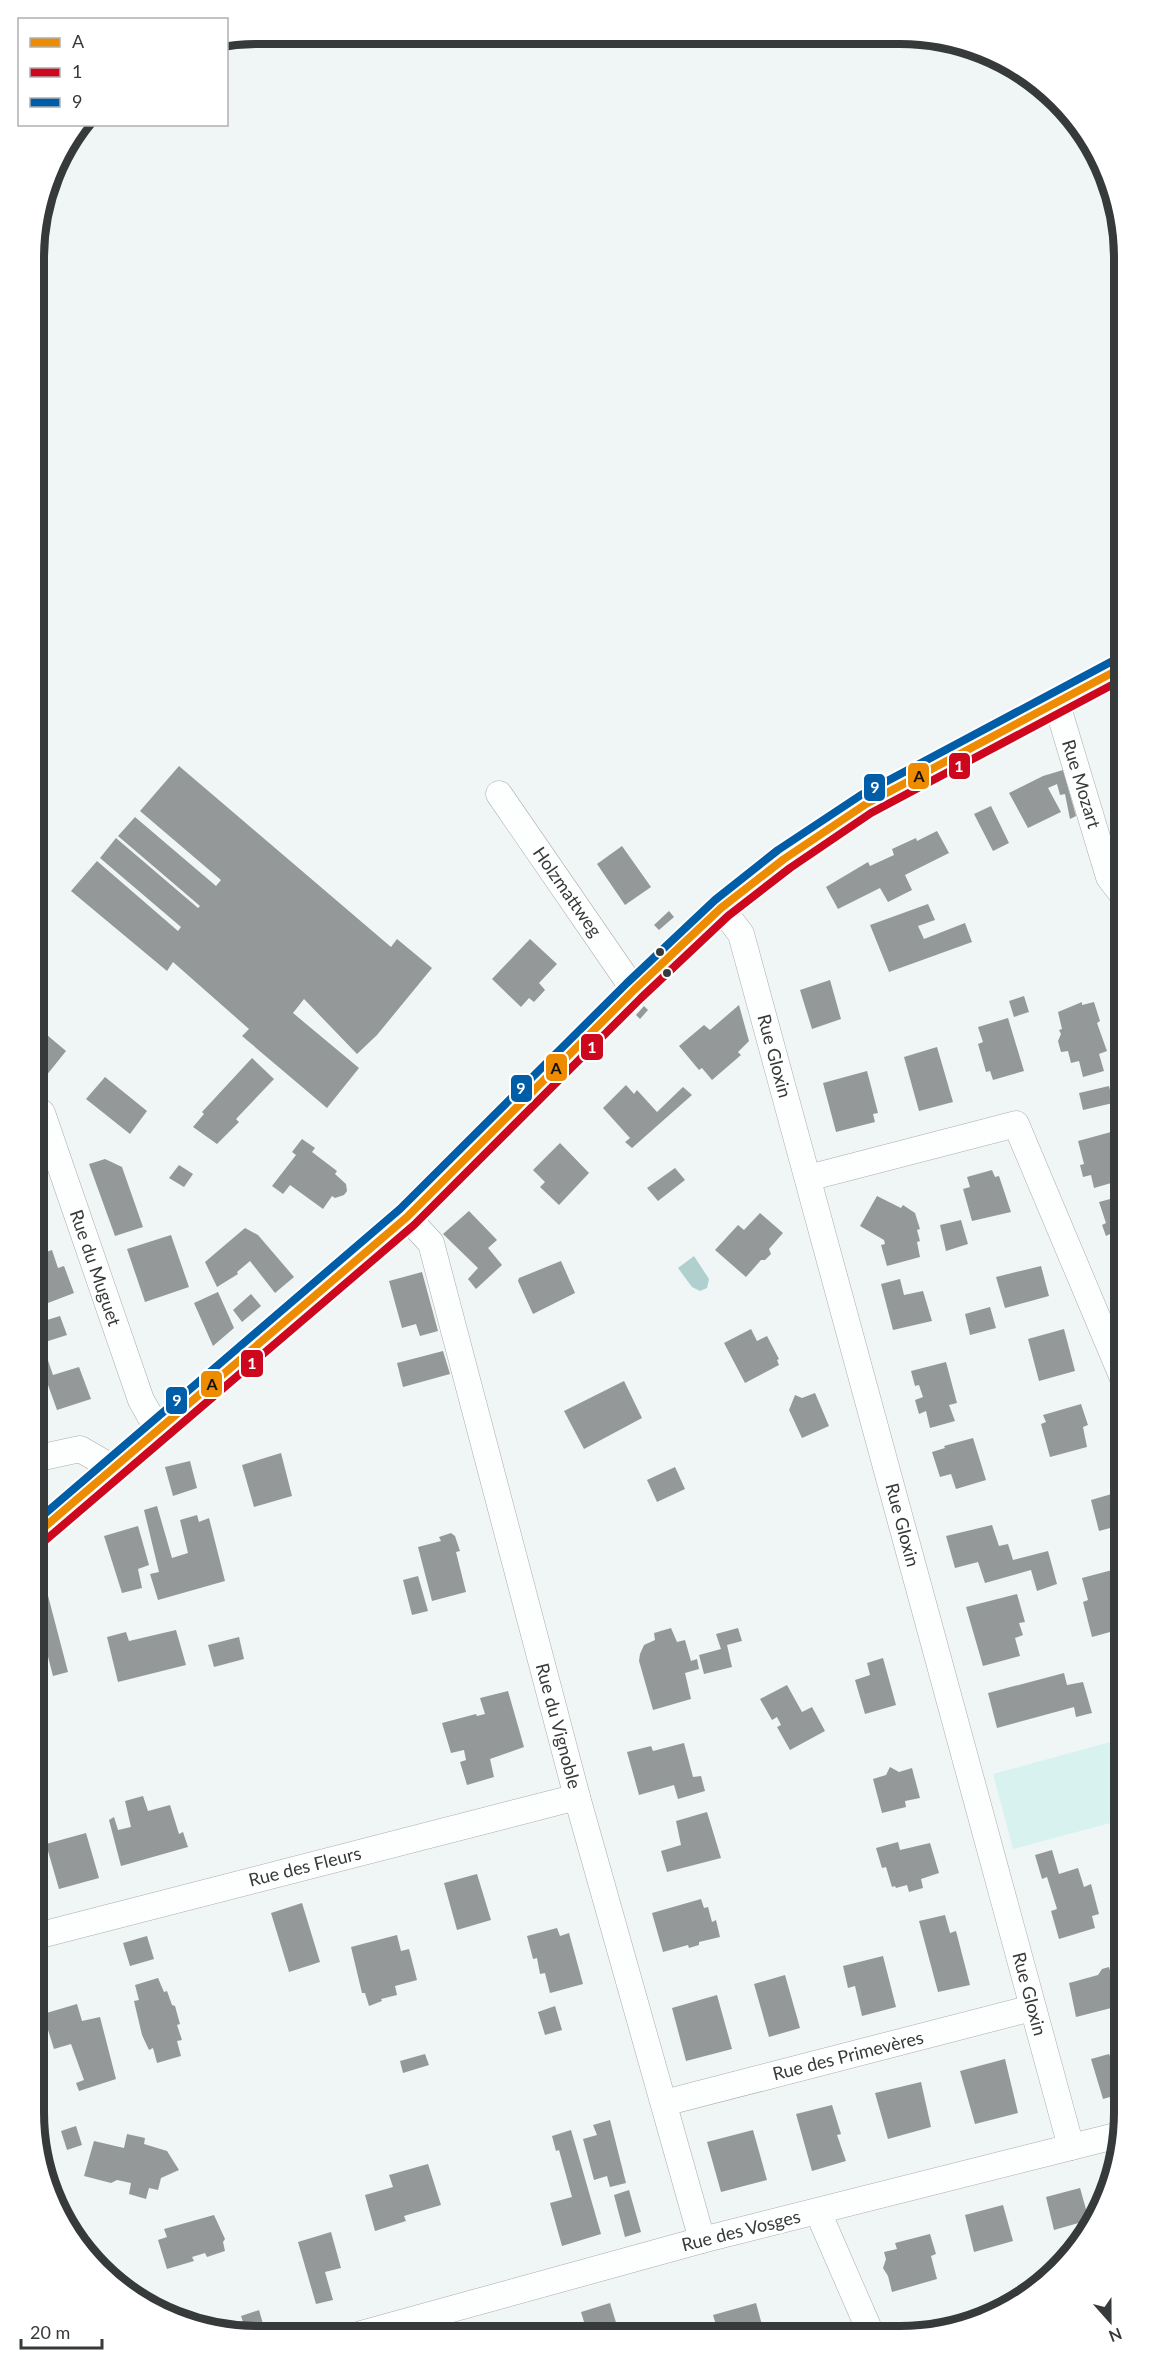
<svg xmlns="http://www.w3.org/2000/svg" width="1158" height="2369" font-family="Lato,sans-serif">
<style>
.green{fill:#d8f2f0}
.water{fill:#afd0ce}
.building{fill:#949898}
.lines{fill:none;stroke-linecap:round;stroke-linejoin:round}
.minor-casing{stroke:#a8adac;stroke-width:27}
.minor{stroke:#fdfefe;stroke-width:26}
.bus-1-casing{stroke:#fff;stroke-width:12}
.bus-2-casing{stroke:#fff;stroke-width:12}
.bus-3-casing{stroke:#fff;stroke-width:12}
.bus-1{stroke:#ed8c01;stroke-width:8}
.bus-2{stroke:#cc071e;stroke-width:8}
.bus-3{stroke:#005da8;stroke-width:8}
.bus-dot{fill:#363a3a;stroke:#fff;stroke-width:2}
.labels{text-anchor:middle;stroke-width:6;stroke-linejoin:round;paint-order:stroke}
.street-label{font-size:18px;fill:#363a3a;stroke:#fff}
.rim{fill:none;stroke:#363a3a;stroke-width:8}
.line-badge{stroke:#fff;stroke-width:2}
.badge-label{font-size:16px;text-anchor:middle;font-weight:bold;fill:#fff}
.pale-badge-label{font-size:16px;text-anchor:middle;font-weight:bold;fill:#111}
</style>
<rect width="100%" height="100%" fill="#f0f6f5"/>
<!-- green -->
<polygon class="green" points="1125,1738 1125,1819 1013,1849 993,1774"/>
<!-- water -->
<polygon class="water" points="694,1256 709,1279 707,1288 700,1291 692,1287 678,1268"/>
<!-- building -->
<g class="building">
<polygon points="1125,747 1125,796 1124,796 1111,750"/>
<polygon points="179,766 391,947 397,939 432,968 377,1035 357,1054 304,999 293,1013 359,1068 327,1108 242,1036 249,1029 173,962 167,971 71,891 97,861 178,931 181,927 100,858 116,838 198,908 200,906 118,836 135,817 216,886 221,880 140,811"/>
<polygon points="1063,770 1076,816 1070,819 1065,794 1060,795 1057,784 1048,788 1061,812 1028,828 1009,793 1043,776"/>
<polygon points="991,806 1009,843 993,851 974,814"/>
<polygon points="937,831 949,853 905,875 912,890 888,902 880,888 838,909 826,887 868,862 870,866 894,855 892,849 916,838 917,841"/>
<polygon points="622,846 651,887 625,905 597,864"/>
<polygon points="928,904 935,920 918,926 924,939 965,923 972,942 889,972 870,925"/>
<polygon points="669,911 674,917 659,930 654,925"/>
<polygon points="530,939 557,964 539,983 545,990 534,1002 529,998 521,1007 492,979"/>
<polygon points="830,980 841,1019 812,1029 800,990"/>
<polygon points="1024,996 1029,1012 1014,1017 1009,1001"/>
<polygon points="1082,1002 1082,1005 1094,1002 1100,1021 1097,1023 1107,1051 1099,1054 1104,1071 1083,1077 1079,1061 1071,1063 1068,1051 1061,1052 1058,1041 1061,1034 1059,1030 1062,1029 1058,1012"/>
<polygon points="739,1005 749,1041 738,1052 741,1055 712,1080 702,1068 699,1070 679,1046 704,1025 710,1030"/>
<polygon points="644,1006 648,1010 640,1019 636,1015"/>
<polygon points="1008,1018 1024,1071 993,1080 990,1071 986,1072 978,1044 983,1042 978,1027"/>
<polygon points="34,1024 66,1051 46,1076 34,1066"/>
<polygon points="937,1047 953,1102 919,1111 904,1057"/>
<polygon points="252,1058 274,1079 236,1119 239,1122 217,1144 193,1127 204,1114 202,1112"/>
<polygon points="867,1071 878,1113 873,1114 875,1122 836,1132 823,1083"/>
<polygon points="105,1077 147,1111 130,1134 86,1099"/>
<polygon points="626,1085 634,1094 637,1090 657,1112 683,1087 692,1095 632,1148 625,1142 630,1138 603,1108"/>
<polygon points="1109,1086 1113,1103 1083,1110 1079,1093"/>
<polygon points="1111,1132 1116,1152 1125,1150 1125,1179 1094,1188 1091,1175 1083,1177 1080,1165 1084,1164 1078,1141"/>
<polygon points="302,1139 315,1148 312,1152 337,1171 335,1174 346,1184 347,1191 344,1195 335,1198 332,1196 323,1209 290,1185 283,1194 272,1186 296,1155 292,1152"/>
<polygon points="560,1143 589,1173 559,1205 540,1187 545,1182 533,1170"/>
<polygon points="105,1159 122,1167 143,1227 115,1236 89,1164"/>
<polygon points="179,1165 193,1174 184,1187 169,1178"/>
<polygon points="675,1168 685,1180 658,1201 647,1188"/>
<polygon points="992,1170 995,1177 999,1176 1011,1212 972,1221 963,1189 970,1187 967,1177"/>
<polygon points="34,1191 41,1210 34,1213"/>
<polygon points="1125,1195 1125,1244 1116,1247 1112,1233 1106,1236 1102,1225 1106,1223 1099,1202"/>
<polygon points="877,1196 901,1208 903,1205 915,1213 920,1229 917,1230 920,1241 917,1242 920,1257 887,1266 881,1245 885,1244 884,1240 860,1226"/>
<polygon points="469,1211 497,1240 488,1248 502,1265 476,1289 468,1279 478,1268 443,1234"/>
<polygon points="760,1213 783,1233 769,1249 771,1254 765,1260 761,1260 746,1277 715,1250 738,1225 744,1230"/>
<polygon points="961,1220 968,1244 946,1251 940,1225"/>
<polygon points="245,1228 258,1235 294,1277 275,1293 250,1261 237,1272 238,1274 217,1287 205,1262"/>
<polygon points="171,1235 189,1287 145,1302 127,1249"/>
<polygon points="52,1250 58,1268 64,1266 74,1293 35,1308 34,1256"/>
<polygon points="561,1261 575,1293 533,1314 518,1281 519,1278"/>
<polygon points="1041,1266 1049,1296 1005,1308 996,1277"/>
<polygon points="422,1272 438,1331 420,1336 416,1324 402,1328 389,1281"/>
<polygon points="900,1279 904,1295 923,1291 932,1321 893,1330 881,1284"/>
<polygon points="218,1292 234,1328 213,1346 194,1303"/>
<polygon points="251,1294 261,1306 242,1322 233,1310"/>
<polygon points="990,1307 996,1328 970,1335 965,1314"/>
<polygon points="60,1316 67,1335 42,1343 53,1375 79,1367 91,1399 57,1410 48,1385 39,1388 34,1374 34,1324"/>
<polygon points="751,1329 757,1341 767,1336 779,1359 777,1360 779,1365 745,1383 724,1343"/>
<polygon points="1064,1329 1075,1371 1039,1381 1028,1339"/>
<polygon points="443,1351 450,1374 403,1387 397,1363"/>
<polygon points="946,1362 957,1403 949,1405 955,1421 930,1428 926,1411 919,1414 915,1400 923,1397 919,1385 915,1386 911,1371"/>
<polygon points="624,1381 642,1418 584,1449 564,1411"/>
<polygon points="815,1393 829,1426 802,1438 789,1410 795,1395 802,1398"/>
<polygon points="1081,1404 1088,1425 1083,1427 1087,1447 1050,1457 1041,1424 1046,1422 1043,1415"/>
<polygon points="973,1438 986,1480 956,1489 951,1474 940,1477 932,1452 945,1448 944,1446"/>
<polygon points="281,1453 292,1496 254,1507 242,1465"/>
<polygon points="190,1461 197,1488 173,1496 165,1467"/>
<polygon points="675,1467 685,1489 657,1502 647,1480"/>
<polygon points="1122,1491 1125,1524 1099,1531 1091,1500"/>
<polygon points="157,1506 172,1558 188,1553 180,1520 197,1515 199,1522 209,1518 225,1581 158,1600 150,1574 159,1572 144,1510"/>
<polygon points="992,1525 999,1546 1008,1544 1013,1560 1048,1551 1057,1584 1037,1591 1031,1570 985,1583 978,1562 955,1568 946,1536"/>
<polygon points="138,1526 149,1565 138,1569 142,1588 122,1593 104,1536"/>
<polygon points="451,1533 455,1536 460,1551 456,1552 466,1592 432,1601 418,1547 441,1541 439,1537"/>
<polygon points="1116,1569 1125,1604 1111,1609 1112,1616 1117,1614 1121,1629 1092,1637 1083,1602 1088,1600 1082,1578"/>
<polygon points="418,1576 428,1611 412,1615 403,1580"/>
<polygon points="46,1588 68,1672 53,1676 45,1645 35,1648 33,1644 34,1592"/>
<polygon points="1017,1594 1025,1622 1019,1623 1023,1635 1015,1638 1020,1656 983,1666 966,1607"/>
<polygon points="671,1628 677,1642 685,1640 691,1661 697,1659 699,1669 685,1673 691,1699 653,1710 639,1661 640,1654 644,1645 655,1640 654,1633"/>
<polygon points="738,1628 742,1641 727,1645 732,1667 704,1674 699,1655 721,1649 716,1634"/>
<polygon points="176,1630 186,1665 118,1682 107,1637 126,1632 129,1641"/>
<polygon points="239,1637 244,1659 214,1667 208,1645"/>
<polygon points="1125,1652 1125,1686 1120,1687 1110,1656"/>
<polygon points="883,1658 896,1705 865,1714 855,1680 870,1675 867,1663"/>
<polygon points="1064,1673 1067,1685 1083,1682 1092,1713 1076,1717 1074,1707 997,1728 988,1693"/>
<polygon points="787,1685 802,1712 812,1707 825,1731 790,1750 777,1727 781,1725 777,1717 772,1720 760,1699"/>
<polygon points="508,1691 524,1747 490,1759 494,1777 467,1785 460,1762 466,1760 464,1750 451,1753 442,1723 476,1714 477,1716 485,1714 480,1698"/>
<polygon points="684,1743 693,1777 701,1776 705,1791 678,1799 674,1785 639,1795 627,1752 651,1746 653,1751"/>
<polygon points="890,1767 899,1772 912,1768 920,1798 905,1801 906,1807 882,1813 873,1779 886,1775"/>
<polygon points="143,1796 148,1811 170,1805 179,1834 183,1832 188,1847 121,1866 109,1820 114,1817 118,1830 131,1827 125,1801"/>
<polygon points="707,1812 721,1858 667,1872 661,1851 681,1845 676,1821"/>
<polygon points="86,1833 99,1878 59,1889 46,1844"/>
<polygon points="898,1842 900,1850 930,1843 939,1873 921,1879 923,1888 909,1892 907,1885 896,1888 895,1886 892,1887 886,1867 882,1868 876,1848"/>
<polygon points="1052,1850 1059,1874 1078,1868 1084,1887 1091,1884 1099,1914 1092,1916 1095,1928 1059,1939 1051,1911 1057,1909 1047,1877 1042,1879 1035,1855"/>
<polygon points="477,1874 491,1920 457,1930 444,1883"/>
<polygon points="701,1899 704,1908 708,1907 712,1922 716,1920 720,1937 699,1942 699,1945 689,1948 688,1945 663,1952 652,1913"/>
<polygon points="302,1903 320,1962 289,1972 271,1913"/>
<polygon points="945,1915 950,1933 956,1931 970,1985 938,1992 919,1921"/>
<polygon points="557,1928 560,1936 569,1933 583,1984 550,1993 545,1973 540,1974 537,1958 533,1959 527,1936"/>
<polygon points="397,1935 401,1951 409,1949 417,1980 395,1986 397,1995 381,1999 382,2001 369,2006 365,1993 362,1993 351,1947"/>
<polygon points="147,1936 154,1959 130,1966 123,1943"/>
<polygon points="883,1956 896,2007 862,2016 855,1986 848,1988 843,1966"/>
<polygon points="1109,1967 1119,2006 1076,2017 1069,1983 1098,1975 1102,1969"/>
<polygon points="785,1975 800,2028 769,2037 754,1984"/>
<polygon points="158,1978 164,1992 167,1991 172,2005 175,2006 180,2024 177,2025 182,2040 177,2041 181,2056 157,2063 153,2048 149,2050 142,2035 134,2001 139,2000 135,1985"/>
<polygon points="717,1995 732,2049 686,2061 672,2008"/>
<polygon points="77,2004 82,2021 100,2017 116,2079 79,2091 76,2083 84,2080 71,2044 54,2049 43,2014"/>
<polygon points="555,2006 562,2030 545,2035 538,2012"/>
<polygon points="425,2054 429,2065 403,2073 400,2061"/>
<polygon points="1109,2054 1112,2060 1125,2056 1124,2093 1103,2099 1091,2059"/>
<polygon points="1005,2059 1018,2113 975,2124 960,2071"/>
<polygon points="921,2082 931,2127 888,2139 875,2093"/>
<polygon points="832,2105 841,2134 837,2135 846,2161 812,2171 796,2114"/>
<polygon points="610,2120 626,2183 610,2187 607,2176 594,2180 583,2139 597,2135 593,2125"/>
<polygon points="76,2126 82,2145 67,2150 61,2131"/>
<polygon points="571,2130 601,2234 562,2246 550,2203 572,2197 559,2150 556,2151 552,2136"/>
<polygon points="753,2130 767,2180 721,2192 707,2142"/>
<polygon points="127,2134 145,2138 144,2144 167,2151 179,2170 161,2178 158,2190 149,2188 146,2199 129,2194 131,2183 117,2180 111,2183 84,2176 94,2141 124,2148"/>
<polygon points="428,2164 441,2205 404,2216 406,2221 375,2231 365,2195 393,2187 389,2175"/>
<polygon points="1080,2188 1089,2220 1054,2230 1046,2197"/>
<polygon points="629,2190 641,2232 625,2237 614,2195"/>
<polygon points="1003,2205 1013,2241 974,2252 965,2215"/>
<polygon points="214,2215 225,2239 223,2242 225,2251 207,2257 205,2253 192,2257 194,2261 167,2269 158,2240 167,2237 164,2229"/>
<polygon points="331,2232 341,2268 325,2272 333,2300 316,2304 298,2242"/>
<polygon points="930,2234 936,2254 931,2256 937,2279 892,2292 888,2276 883,2268 886,2259 884,2252 897,2249 895,2243"/>
<polygon points="610,2303 618,2329 629,2326 632,2335 588,2335 581,2312"/>
<polygon points="756,2303 765,2336 719,2335 713,2315"/>
<polygon points="259,2310 266,2334 247,2334 241,2316"/>
<polygon points="961,2318 964,2326 940,2330 941,2327"/>
<polygon points="225,2321 228,2334 204,2327"/>
<polygon points="560,2326 563,2335 538,2335 537,2332"/>
</g>
<g class="lines">
<!-- minor casing -->
<g class="minor-casing">
<g id="minor">
<polyline points="1056,701 1109,877 1125,898"/>
<polyline points="499,794 634,990"/>
<polyline points="721,908 741,934 1071,2147"/>
<polyline points="34,1106 42,1113 141,1400 158,1430"/>
<polyline points="808,1178 1016,1124 1125,1383"/>
<polyline points="407,1217 431,1243 577,1797 702,2240"/>
<polyline points="34,1459 80,1449 113,1468"/>
<polyline points="34,1536 407,1217 634,990 721,908 784,859 866,804 1056,701 1125,666"/>
<polyline points="33,1937 577,1797"/>
<polyline points="664,2103 1032,2008"/>
<polyline points="818,2212 872,2336"/>
<polyline points="361,2334 702,2240 1123,2134"/>
</g>
</g>
<!-- minor -->
<use href="#minor" class="minor"/>
<!-- bus-1 casing -->
<g class="bus-1-casing">
<polyline id="bus-1" points="34,1536 407,1217 634,990 721,908 784,859 866,804 1125,666"/>
</g>
<!-- bus-2 casing -->
<g class="bus-2-casing">
<polyline id="bus-2" points="41,1544 414,1225 641,998 728,916 790,868 871,813 1125,678"/>
</g>
<!-- bus-3 casing -->
<g class="bus-3-casing">
<polyline id="bus-3" points="34,1523 400,1209 627,983 715,900 778,850 861,795 1120,657"/>
</g>
<!-- bus-1 -->
<use href="#bus-1" class="bus-1"/>
<!-- bus-2 -->
<use href="#bus-2" class="bus-2"/>
<!-- bus-3 -->
<use href="#bus-3" class="bus-3"/>
</g>
<!-- markers -->
<g class="bus-dot">
<circle cx="660" cy="952" r="5"/>
<circle cx="667" cy="973" r="5"/>
</g>
<g class="labels">
<!-- street labels -->
<g class="street-label">
<text transform="translate(1081 784) rotate(73)" y="6">Rue Mozart</text>
<text transform="translate(567 892) rotate(55)" y="6">Holzmattweg</text>
<text transform="translate(774 1056) rotate(75)" y="6">Rue Gloxin</text>
<text transform="translate(95 1268) rotate(71)" y="6">Rue du Muguet</text>
<text transform="translate(902 1525) rotate(75)" y="6">Rue Gloxin</text>
<text transform="translate(558 1726) rotate(75)" y="6">Rue du Vignoble</text>
<text transform="translate(305 1867) rotate(-14)" y="6">Rue des Fleurs</text>
<text transform="translate(1029 1994) rotate(75)" y="6">Rue Gloxin</text>
<text transform="translate(848 2056) rotate(-14)" y="6">Rue des Primevères</text>
<text transform="translate(741 2231) rotate(-14)" y="6">Rue des Vosges</text>
</g>
</g>
<!-- crop -->
<path d="M0 0H1158V2369H0ZM258 44H900A214 214 0 0 1 1114 258V2112A214 214 0 0 1 900 2326H258A214 214 0 0 1 44 2112V258A214 214 0 0 1 258 44Z" fill="#fff" fill-rule="evenodd"/>
<path class="rim" d="M258 44H900A214 214 0 0 1 1114 258V2112A214 214 0 0 1 900 2326H258A214 214 0 0 1 44 2112V258A214 214 0 0 1 258 44Z"/>
<g class="line-badge">
<rect x="948" y="752" width="23" height="28" rx="6" fill="#cc071e"/>
<rect x="907" y="762" width="23" height="28" rx="6" fill="#ed8c01"/>
<rect x="863" y="773" width="23" height="29" rx="6" fill="#005da8"/>
<rect x="580" y="1033" width="24" height="28" rx="6" fill="#cc071e"/>
<rect x="545" y="1053" width="23" height="29" rx="6" fill="#ed8c01"/>
<rect x="510" y="1074" width="23" height="29" rx="6" fill="#005da8"/>
<rect x="240" y="1349" width="24" height="29" rx="6" fill="#cc071e"/>
<rect x="200" y="1370" width="23" height="28" rx="6" fill="#ed8c01"/>
<rect x="165" y="1386" width="23" height="29" rx="6" fill="#005da8"/>
</g>
<g class="badge-label">
<text x="959" y="772">1</text>
<text x="875" y="793">9</text>
<text x="592" y="1053">1</text>
<text x="521" y="1094">9</text>
<text x="252" y="1369">1</text>
<text x="177" y="1406">9</text>
</g>
<g class="pale-badge-label">
<text x="919" y="782">A</text>
<text x="556" y="1074">A</text>
<text x="212" y="1390">A</text>
</g>
<!-- legend -->
<rect x="18" y="18" width="210" height="108" fill="#ffffff" stroke="#afb0b0" stroke-width="1.5"/>
<rect x="30" y="38" width="30" height="9" fill="#ed8c01" stroke="#afb0b0" stroke-width="1.5"/>
<text x="72" y="48" font-size="18" fill="#363a3a">A</text>
<rect x="30" y="68" width="30" height="9" fill="#cc071e" stroke="#afb0b0" stroke-width="1.5"/>
<text x="72" y="78" font-size="18" fill="#363a3a">1</text>
<rect x="30" y="98" width="30" height="9" fill="#005da8" stroke="#afb0b0" stroke-width="1.5"/>
<text x="72" y="108" font-size="18" fill="#363a3a">9</text>
<!-- north arrow -->
<g transform="translate(1110 2321) rotate(159)" stroke="#ffffff" stroke-width="4.5" paint-order="stroke">
<path d="M0-4.5L10 22L0 15L-10 22Z" fill="#363a3a"/>
<text y="-9" font-size="16" font-weight="bold" text-anchor="middle" fill="#363a3a">N</text>
</g>
<!-- scale -->
<path d="M21 2339v9h81v-9" fill="none" stroke="#363a3a" stroke-width="3"/>
<text x="30" y="2339" font-size="18" fill="#363a3a" stroke="#ffffff" stroke-width="4.5" paint-order="stroke">20 m</text>
</svg>
